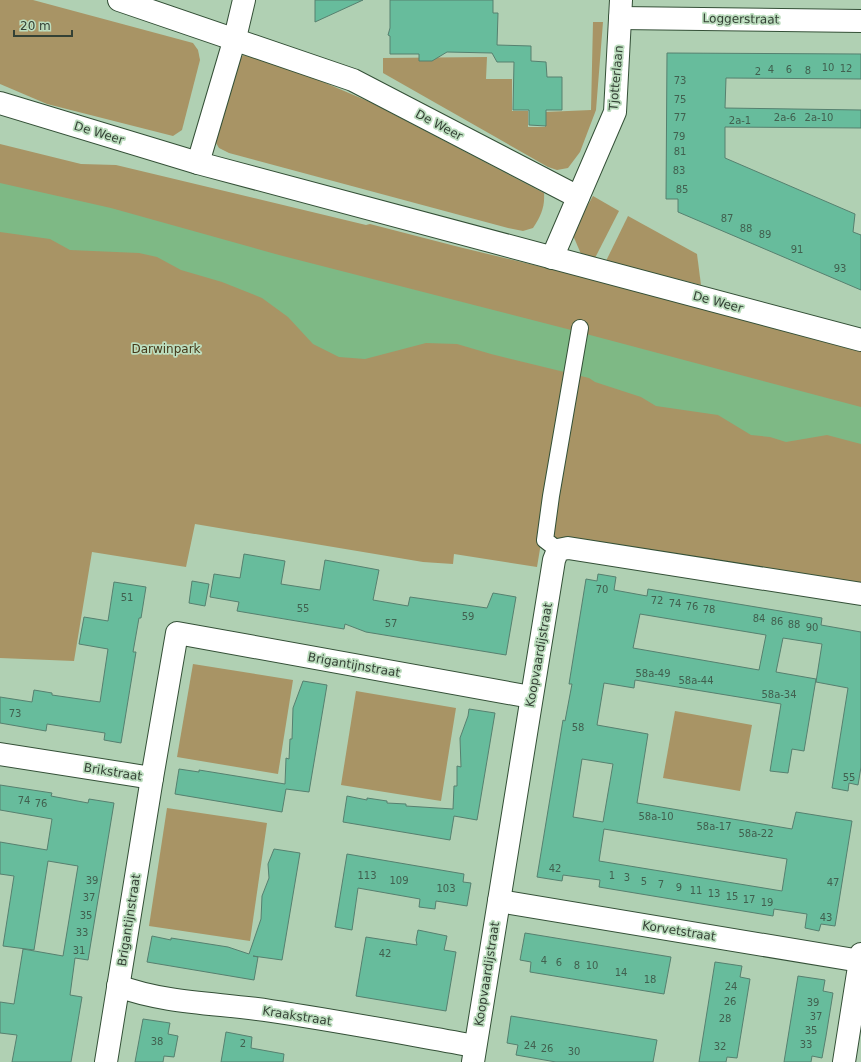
<svg xmlns="http://www.w3.org/2000/svg" width="861" height="1062" font-family="'DejaVu Sans',sans-serif">
<style>
.green{fill:#a89465}
.water{fill:#7eb985}
.building{fill:#67bc9c;stroke:#56806f;fill-rule:evenodd}
.lines{fill:none;stroke-linecap:round;stroke-linejoin:round}
.pedestrian-casing{stroke:#345037;stroke-width:18}
.minor-casing{stroke:#345037;stroke-width:24}
.tertiary-casing{stroke:#345037;stroke-width:24}
.pedestrian{stroke:#fff;stroke-width:16}
.minor{stroke:#fff;stroke-width:22}
.tertiary{stroke:#fff;stroke-width:22}
.labels{text-anchor:middle;stroke-width:3.5;stroke-linejoin:round;paint-order:stroke}
.number-label{font-size:10px;fill:#41604f}
.street-label{font-size:12px;fill:#344135;stroke:#bddebf}
.park-label{font-size:12px;fill:#453819;stroke:#bddebf}
</style>
<rect width="100%" height="100%" fill="#b0d0b3"/>
<!-- green -->
<g class="green">
<polygon points="0,0 33,0 193,43 198,50 200,60 182,130 173,136 47,104 0,84"/>
<polygon points="593,22 603,22 596,110 580,152 568,168 557,170 548,167 383,73 383,58 487,57 486,79 512,79 512,111 528,111 528,127 545,127 545,112 591,110"/>
<path d="M243 55 288 67 370 102 544 193C545 207 541 216 533 228L523 231 508 228 229 153 219 148 213 138 236 65Z"/>
<polygon points="0,144 81,164 116,165 366,225 370,224 459,247 600,281 861,350 861,584 549,538 541,543 537,567 454,554 453,564 423,562 195,524 186,567 92,552 74,661 0,658"/>
<polygon points="593,196 619,211 595,258 581,254 572,233"/>
<polygon points="628,216 697,254 701,285 606,261"/>
<polygon points="193,664 293,680 278,774 177,757"/>
<polygon points="356,691 456,708 441,801 341,785"/>
<polygon points="675,711 752,725 740,791 663,778"/>
<polygon points="167,808 267,823 250,941 149,926"/>
</g>
<!-- water -->
<polygon class="water" points="0,183 111,208 279,255 575,331 861,407 861,444 827,435 786,442 770,437 751,435 718,415 656,406 641,397 595,382 589,378 491,354 457,344 426,343 365,359 339,357 313,344 288,317 262,298 222,282 181,270 157,257 139,253 70,250 50,239 0,232"/>
<!-- building -->
<g class="building">
<polygon points="315,0 363,0 315,22"/>
<polygon points="390,0 493,0 493,13 498,13 497,45 531,46 531,61 546,62 547,77 562,77 562,110 546,110 546,126 529,125 529,110 513,110 514,62 497,62 492,53 447,52 432,61 419,61 419,54 390,54 390,36 388,35 390,28"/>
<polygon points="667,53 861,54 861,79 726,78 725,108 861,110 861,128 725,127 725,158 855,214 853,232 861,235 861,290 678,212 678,199 666,199"/>
<polygon points="244,554 285,561 281,584 320,590 325,560 379,570 373,600 408,606 410,597 487,608 493,593 516,597 506,655 366,632 345,624 344,629 237,611 239,602 210,597 214,574 240,578"/>
<path d="M598 574 616 577 614 590 647 596 648 589 822 618 821 625 861 632V767L858 785 849 783 848 791 832 788 848 688 816 682 822 644 783 638 776 672 816 679 804 751 792 749 788 773 770 771 781 704 635 680 634 688 604 683 597 725 648 734 637 803 792 829 796 812 852 821 835 926 821 924 819 931 805 928 807 914 774 909 773 916 599 887 600 880 563 875 562 881 537 877 563 720 565 721 572 684H569L586 579 597 581ZM640 614 766 635 759 670 633 648ZM582 759 613 764 603 822 573 817ZM604 829 787 859 782 891 599 861Z"/>
<polygon points="192,581 209,584 205,606 189,603"/>
<polygon points="114,582 146,587 141,618 139,618 133,652 136,652 121,743 104,740 105,733 47,724 46,731 0,723 0,697 32,702 34,690 52,693 52,695 100,702 108,649 79,644 84,617 108,621"/>
<polygon points="303,681 327,685 309,792 286,789 282,812 175,794 179,769 199,772 199,770 285,784 286,758 289,759 290,739 292,739 293,708"/>
<polygon points="469,709 495,713 477,820 454,816 450,840 343,822 347,796 367,800 367,798 387,801 387,803 406,804 406,806 453,809 454,786 457,786 457,766 461,767 460,738 468,716"/>
<polygon points="0,785 52,793 51,796 88,803 89,799 114,803 88,960 75,958 70,995 82,997 71,1062 12,1062 17,1035 0,1033 0,1002 14,1004 23,949 63,956 78,866 48,861 34,950 3,946 14,876 0,874 0,842 47,850 52,819 0,810"/>
<polygon points="274,849 300,853 282,960 253,956 258,957 254,980 147,962 152,936 171,940 171,938 228,947 249,954 261,919 262,896 269,878 268,864"/>
<polygon points="347,854 464,874 463,882 471,883 467,906 436,901 435,909 419,907 420,899 358,888 352,930 335,927"/>
<polygon points="418,930 447,936 444,950 456,952 446,1011 356,996 366,937 417,945 416,940"/>
<polygon points="525,933 671,957 664,994 530,972 531,962 520,960"/>
<polygon points="715,962 742,966 740,977 750,979 737,1058 727,1057 726,1062 699,1062"/>
<polygon points="798,976 825,980 823,991 833,993 826,1036 822,1058 812,1056 811,1062 784,1062"/>
<polygon points="511,1016 657,1040 653,1062 556,1062 516,1055 518,1045 507,1043"/>
<polygon points="143,1019 170,1023 168,1034 178,1036 174,1057 164,1056 163,1062 135,1062"/>
<polygon points="226,1032 252,1037 251,1048 284,1054 283,1062 221,1062"/>
</g>
<g class="lines">
<!-- pedestrian casing -->
<g class="pedestrian-casing">
<polyline id="pedestrian" points="558,550 545,540 551,496 580,328"/>
</g>
<!-- minor casing -->
<g class="minor-casing">
<g id="minor">
<polyline points="119,0 353,80 578,197"/>
<polyline points="620,18 861,21"/>
<polyline points="198,163 235,38 244,0"/>
<polyline points="552,258 615,112 621,0"/>
<polyline points="0,754 152,778"/>
<polyline points="499,901 860,961"/>
<path d="M118 986C167 1004 220 1003 271 1011 339 1021 407 1034 475 1046"/>
<polyline points="106,1062 152,778 177,633 531,697"/>
<polyline points="473,1062 554,560 558,550 568,548 861,594"/>
<polyline points="844,1062 861,954"/>
</g>
</g>
<!-- tertiary casing -->
<g class="tertiary-casing">
<polyline id="tertiary" points="0,103 198,163 861,340"/>
</g>
<!-- pedestrian -->
<use href="#pedestrian" class="pedestrian"/>
<!-- minor -->
<use href="#minor" class="minor"/>
<!-- tertiary -->
<use href="#tertiary" class="tertiary"/>
</g>
<g class="labels">
<!-- number labels -->
<g class="number-label">
<text x="828" y="71">10</text>
<text x="846" y="72">12</text>
<text x="771" y="73">4</text>
<text x="789" y="73">6</text>
<text x="808" y="74">8</text>
<text x="758" y="75">2</text>
<text x="680" y="84">73</text>
<text x="680" y="103">75</text>
<text x="680" y="121">77</text>
<text x="785" y="121">2a-6</text>
<text x="819" y="121">2a-10</text>
<text x="740" y="124">2a-1</text>
<text x="679" y="140">79</text>
<text x="680" y="155">81</text>
<text x="679" y="174">83</text>
<text x="682" y="193">85</text>
<text x="727" y="222">87</text>
<text x="746" y="232">88</text>
<text x="765" y="238">89</text>
<text x="797" y="253">91</text>
<text x="840" y="272">93</text>
<text x="602" y="593">70</text>
<text x="127" y="601">51</text>
<text x="657" y="604">72</text>
<text x="675" y="607">74</text>
<text x="692" y="610">76</text>
<text x="303" y="612">55</text>
<text x="709" y="613">78</text>
<text x="468" y="620">59</text>
<text x="759" y="622">84</text>
<text x="777" y="625">86</text>
<text x="391" y="627">57</text>
<text x="794" y="628">88</text>
<text x="812" y="631">90</text>
<text x="653" y="677">58a-49</text>
<text x="696" y="684">58a-44</text>
<text x="779" y="698">58a-34</text>
<text x="15" y="717">73</text>
<text x="578" y="731">58</text>
<text x="849" y="781">55</text>
<text x="24" y="804">74</text>
<text x="41" y="807">76</text>
<text x="656" y="820">58a-10</text>
<text x="714" y="830">58a-17</text>
<text x="756" y="837">58a-22</text>
<text x="555" y="872">42</text>
<text x="367" y="879">113</text>
<text x="612" y="879">1</text>
<text x="627" y="881">3</text>
<text x="92" y="884">39</text>
<text x="399" y="884">109</text>
<text x="644" y="885">5</text>
<text x="833" y="886">47</text>
<text x="661" y="888">7</text>
<text x="679" y="891">9</text>
<text x="446" y="892">103</text>
<text x="696" y="894">11</text>
<text x="714" y="897">13</text>
<text x="732" y="900">15</text>
<text x="89" y="901">37</text>
<text x="749" y="903">17</text>
<text x="767" y="906">19</text>
<text x="86" y="919">35</text>
<text x="826" y="921">43</text>
<text x="82" y="936">33</text>
<text x="79" y="954">31</text>
<text x="385" y="957">42</text>
<text x="544" y="964">4</text>
<text x="559" y="966">6</text>
<text x="577" y="969">8</text>
<text x="592" y="969">10</text>
<text x="621" y="976">14</text>
<text x="650" y="983">18</text>
<text x="731" y="990">24</text>
<text x="730" y="1005">26</text>
<text x="813" y="1006">39</text>
<text x="816" y="1020">37</text>
<text x="725" y="1022">28</text>
<text x="811" y="1034">35</text>
<text x="157" y="1045">38</text>
<text x="243" y="1047">2</text>
<text x="806" y="1048">33</text>
<text x="530" y="1049">24</text>
<text x="720" y="1050">32</text>
<text x="547" y="1052">26</text>
<text x="574" y="1055">30</text>
</g>
<!-- street labels -->
<g class="street-label">
<text transform="translate(741 19) rotate(1)" y="4">Loggerstraat</text>
<text transform="translate(616 78) rotate(-85)" y="4">Tjotterlaan</text>
<text transform="translate(439 125) rotate(28)" y="4">De Weer</text>
<text transform="translate(99 133) rotate(17)" y="4">De Weer</text>
<text transform="translate(718 302) rotate(15)" y="4">De Weer</text>
<text transform="translate(539 655) rotate(-80)" y="4">Koopvaardijstraat</text>
<text transform="translate(354 665) rotate(10)" y="4">Brigantijnstraat</text>
<text transform="translate(113 772) rotate(9)" y="4">Brikstraat</text>
<text transform="translate(129 920) rotate(-81)" y="4">Brigantijnstraat</text>
<text transform="translate(679 931) rotate(9)" y="4">Korvetstraat</text>
<text transform="translate(487 974) rotate(-81)" y="4">Koopvaardijstraat</text>
<text transform="translate(297 1016) rotate(9)" y="4">Kraakstraat</text>
</g>
<!-- park labels -->
<g class="park-label">
<text x="166" y="353">Darwinpark</text>
</g>
</g>
<!-- scale -->
<path d="M14 30v6h58v-6" fill="none" stroke="#344135" stroke-width="2"/>
<text x="20" y="30" font-size="12" fill="#344135" stroke="#bddebf" stroke-width="3" paint-order="stroke">20 m</text>
</svg>
